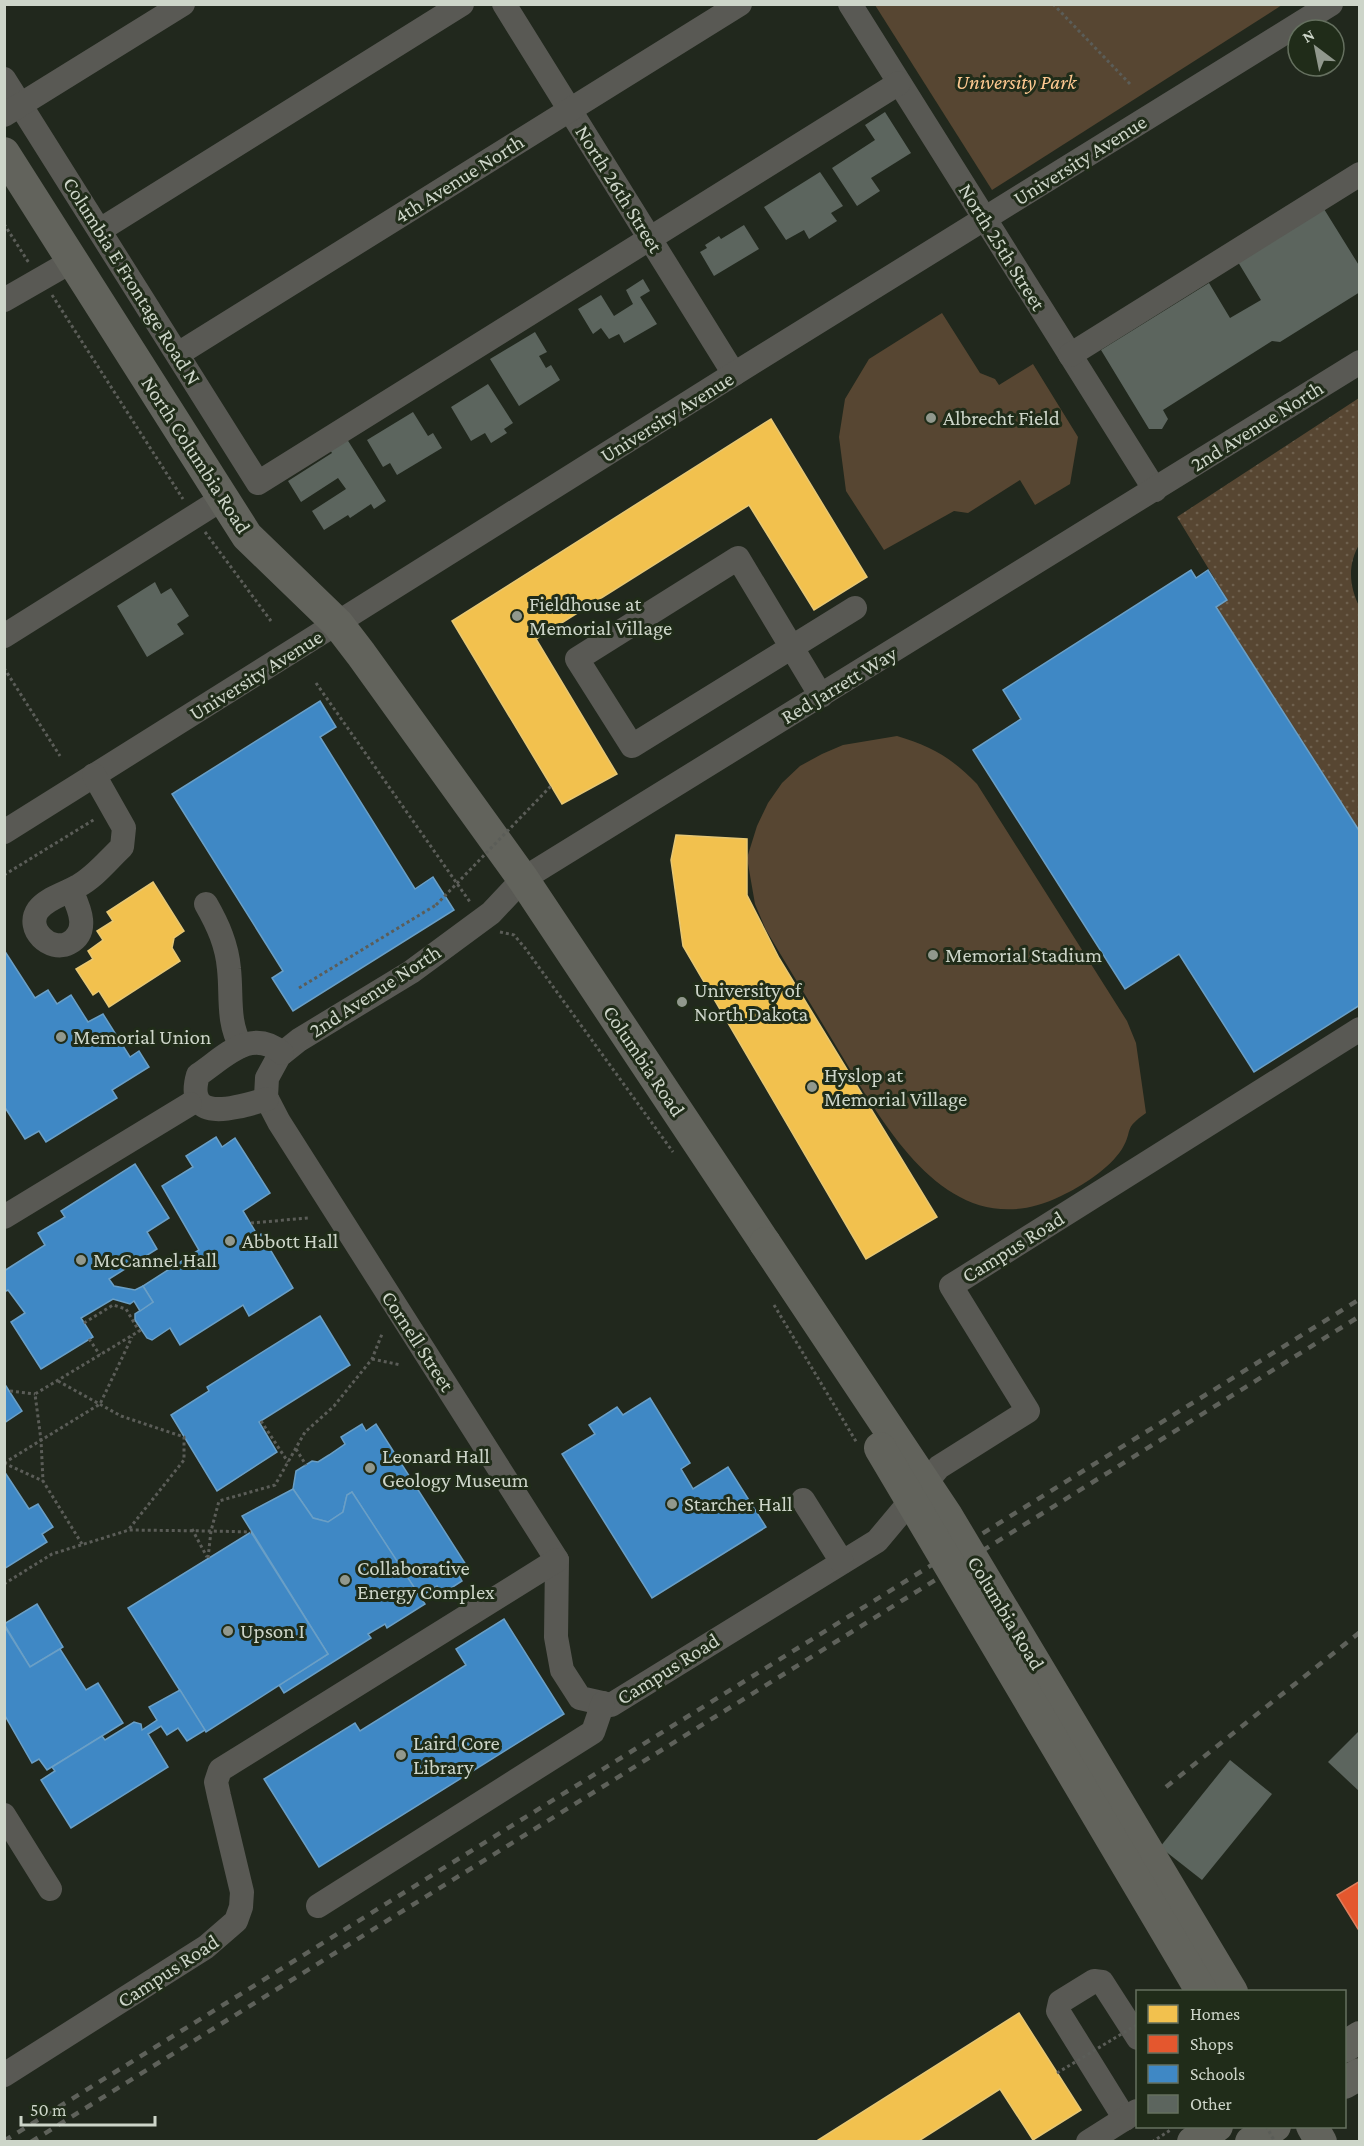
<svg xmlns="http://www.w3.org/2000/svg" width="1364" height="2146" font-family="'Crimson Pro',serif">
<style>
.grass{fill:url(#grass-dots)}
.green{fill:#574632}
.homes{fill:#f2c14e;stroke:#e7c773;stroke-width:1.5}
.shops{fill:#e4572e;stroke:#dd7d5c;stroke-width:1.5}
.schools{fill:#3f88c5;stroke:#6a9fc6;stroke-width:1.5}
.building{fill:#5c655e}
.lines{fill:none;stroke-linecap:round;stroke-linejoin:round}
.path{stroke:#5b5d58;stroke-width:3;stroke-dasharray:3 3;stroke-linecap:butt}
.minor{stroke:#595954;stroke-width:24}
.major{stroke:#62635c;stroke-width:32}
.rail{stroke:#5e615a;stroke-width:4.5;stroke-dasharray:8 8;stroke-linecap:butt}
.path-bridge{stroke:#5b5d58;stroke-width:3;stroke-dasharray:3 3;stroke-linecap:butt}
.major-bridge{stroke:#62635c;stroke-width:32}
.poi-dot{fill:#91988d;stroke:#202c19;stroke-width:2}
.labels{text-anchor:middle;stroke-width:6;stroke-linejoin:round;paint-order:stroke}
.park-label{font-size:21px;font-style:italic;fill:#fec991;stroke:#202c19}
.street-label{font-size:21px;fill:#cdd5c9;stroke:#202c19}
.poi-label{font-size:21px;fill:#cdd5c9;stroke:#202c19;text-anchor:start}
</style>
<defs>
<pattern id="grass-dots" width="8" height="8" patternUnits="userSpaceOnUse" patternTransform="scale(1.5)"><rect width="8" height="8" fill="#574632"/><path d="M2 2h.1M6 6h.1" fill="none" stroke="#6e604e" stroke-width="1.8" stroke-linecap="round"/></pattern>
</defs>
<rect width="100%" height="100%" fill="#21281d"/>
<!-- grass -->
<path class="grass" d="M1359 398 1360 543C1347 565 1349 586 1360 608L1359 832 1216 607 1227 599 1177 517Z"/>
<!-- green -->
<g class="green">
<polygon points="875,5 1282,5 992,190"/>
<polygon points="942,313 980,373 995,379 999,385 1033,364 1078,437 1070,484 1035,505 1020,480 968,513 954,511 884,550 846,491 839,437 845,399 869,359"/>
<path d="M897 736C931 746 952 758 977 784L1127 1021 1136 1043 1146 1113C1122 1130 1134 1129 1122 1149 1109 1169 1082 1186 1061 1196 951 1250 886 1128 839 1051 815 1011 790 970 766 930L755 904 747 858 757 826 768 803 782 783 800 766 822 754 843 745Z"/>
</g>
<!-- homes -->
<g class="homes">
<polygon points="771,419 867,577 814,610 749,505 536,639 617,774 562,804 452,621"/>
<polygon points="676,835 747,839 747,895 779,958 937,1217 866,1259 683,946 671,860"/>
<polygon points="153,882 184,931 174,938 172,948 180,961 109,1007 99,991 93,995 76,969 93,959 88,951 103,940 97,931 113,921 107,912"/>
<polygon points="1019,2013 1081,2110 1033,2140 1000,2089 917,2142 815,2142"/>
</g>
<!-- shops -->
<polygon class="shops" points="1360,1881 1360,1932 1337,1895"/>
<!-- schools -->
<g class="schools">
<polygon points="1191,570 1196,578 1208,570 1227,600 1216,607 1360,832 1360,1005 1254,1072 1179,954 1125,989 973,750 1021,719 1003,690"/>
<polygon points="320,701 336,727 320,737 415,889 433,877 454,910 293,1011 272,978 283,971 172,794"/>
<polygon points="4,950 35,998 48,990 57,1004 71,995 88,1022 103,1014 130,1057 139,1051 149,1067 112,1090 117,1098 46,1142 39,1131 25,1139 4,1106"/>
<polygon points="216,1137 222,1147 235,1138 270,1193 243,1211 258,1236 261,1234 293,1288 249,1316 243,1305 180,1345 170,1328 152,1340 147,1338 135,1320 135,1314 153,1302 143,1286 199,1250 162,1186 193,1167 186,1156"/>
<polygon points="135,1164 169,1218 147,1232 157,1249 109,1279 114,1286 135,1290 143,1286 153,1302 140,1311 134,1301 130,1304 113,1299 81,1318 93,1337 41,1369 11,1322 25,1313 8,1290 4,1292 4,1271 45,1245 38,1233 65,1217 61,1211"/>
<polygon points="320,1316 350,1365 259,1422 277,1452 217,1491 171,1415 209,1391 207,1387"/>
<polygon points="4,1383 22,1411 4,1423"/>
<polygon points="650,1398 690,1463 681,1469 693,1489 728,1467 766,1527 652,1598 562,1454 595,1434 589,1425 617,1407 623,1415"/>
<polygon points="362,1424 366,1431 376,1424 468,1568 458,1574 462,1581 442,1594 437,1586 420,1597 352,1492 347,1495 343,1512 328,1522 313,1518 293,1489 296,1471 312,1461 318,1462 329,1455 345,1444 341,1437"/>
<polygon points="4,1471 29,1509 38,1504 53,1527 42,1534 47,1542 4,1569"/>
<polygon points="293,1489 313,1518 328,1522 343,1512 347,1495 352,1492 425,1604 387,1628 385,1624 368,1634 371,1638 284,1693 279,1685 328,1654 242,1516"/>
<polygon points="251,1532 328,1654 206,1732 128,1608"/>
<polygon points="37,1604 63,1647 30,1667 4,1624"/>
<polygon points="504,1619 564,1714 319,1867 264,1779 355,1723 360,1731 466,1665 456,1649"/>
<polygon points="5,1627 30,1667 60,1649 86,1690 98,1683 123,1723 47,1770 39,1759 32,1763 4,1714"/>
<polygon points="180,1690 205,1730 187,1741 178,1728 167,1735 161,1726 148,1734 168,1767 71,1828 41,1780 55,1771 52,1767 102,1736 105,1740 134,1722 141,1724 142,1730 157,1720 149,1707"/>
</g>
<!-- building -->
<g class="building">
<polygon points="885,112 911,153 871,178 880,191 857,206 832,168 875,140 865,125"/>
<polygon points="820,172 843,206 831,213 837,221 809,239 804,230 786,240 764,207"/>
<polygon points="1324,209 1360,267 1360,292 1280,342 1272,341 1163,410 1168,419 1162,429 1149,429 1101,350 1209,283 1230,318 1261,300 1238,262"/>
<polygon points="744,225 759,249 714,276 700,252 707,248 705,245 719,236 721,239"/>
<polygon points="643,279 650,291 640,297 657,324 624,343 619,334 609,339 601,328 593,334 578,309 601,295 614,316 633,304 626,290"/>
<polygon points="535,332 547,352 539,356 546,368 551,365 560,380 519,406 490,359"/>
<polygon points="488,384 513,423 504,429 507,433 491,443 485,433 471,441 451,407"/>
<polygon points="413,412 428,436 433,433 442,448 397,475 390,463 383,467 367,440"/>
<polygon points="345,436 386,501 374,509 371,504 350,518 348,515 324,530 312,511 346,489 338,478 301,502 288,481 332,453 328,446"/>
<polygon points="155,582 161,594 171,588 189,616 177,624 184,634 147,657 117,606"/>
<polygon points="1360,1730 1360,1792 1328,1762"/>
<polygon points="1230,1760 1272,1794 1202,1880 1160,1847"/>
</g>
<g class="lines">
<!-- path -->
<g class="path">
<polyline points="1053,4 1130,84"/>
<polyline points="4,224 29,263"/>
<polyline points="52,295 183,499"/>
<polyline points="205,532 271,621"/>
<polyline points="4,668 60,756"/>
<polyline points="316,683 470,902"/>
<polyline points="4,875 95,819"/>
<polyline points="500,932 514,935 525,948 673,1152"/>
<polyline points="299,988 436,905"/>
<polyline points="251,1223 308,1218"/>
<polyline points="84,1323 113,1305 126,1309 139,1331"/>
<polyline points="89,1339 100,1355"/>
<polyline points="372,1359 401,1365"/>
<polyline points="58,1381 121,1416 184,1437 184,1460 129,1529"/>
<polyline points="10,1391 35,1394"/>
<polyline points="261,1421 288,1462"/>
<polyline points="296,1449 306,1465"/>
<polyline points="4,1463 100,1404 132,1337"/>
<polyline points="4,1463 43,1481"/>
<polyline points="192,1529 207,1557"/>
<polyline points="82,1544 43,1481 41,1440 35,1394 141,1330"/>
<polyline points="208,1558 211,1531 251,1532"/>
<polyline points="4,1584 52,1554 129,1530 211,1531 219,1501 275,1485 305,1432 334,1406 372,1359 382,1334"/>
<polyline points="1152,2142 1172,2129"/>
</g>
<!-- minor -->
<g class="minor">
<polyline points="504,4 734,374"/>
<polyline points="850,4 1155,490"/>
<polyline points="4,79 258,483 899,83"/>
<polyline points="4,115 183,4"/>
<polyline points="100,230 462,4"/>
<polyline points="4,300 72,261"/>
<polyline points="178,354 740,4"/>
<polyline points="1070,355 1360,174"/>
<polyline points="1360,362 523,879 491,913 411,972 299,1040 279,1056 267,1078 266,1097 279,1122 557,1560 556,1637 562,1670 580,1698 611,1705 877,1541 939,1467 1028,1411 951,1286 1360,1029"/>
<polyline points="4,636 222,499"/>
<polyline points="821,696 738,558 577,659 632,746 855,608"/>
<polyline points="4,832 734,374 1331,4"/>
<path d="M71 890C78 906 91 931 69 943 50 953 25 929 38 910 47 898 65 894 78 886 95 877 108 860 122 847L124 828 94 775"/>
<path d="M206 904C218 925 227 945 229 969 232 996 227 1022 241 1046"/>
<path d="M267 1099C242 1106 183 1127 198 1075 226 1056 251 1027 282 1053"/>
<polyline points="4,1217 190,1104"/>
<polyline points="803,1500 842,1562"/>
<polyline points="4,1815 50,1889"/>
<polyline points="318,1906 593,1732 603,1703"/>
<polyline points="4,2075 206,1947 236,1921 241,1907 242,1892 219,1796 216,1782 220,1770 557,1560"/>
<polyline points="1125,2119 1058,2011 1060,2002 1094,1981 1102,1982 1138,2038"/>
<polyline points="1088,2142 1137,2111"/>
</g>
<!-- major -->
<g class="major">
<polyline points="4,153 247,536 338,624 361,654 523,879 765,1243"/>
<polyline points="1344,2047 1360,2037"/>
<polyline points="1344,2083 1360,2074"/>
<polyline points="1312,2126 1321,2142"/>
<polyline points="1193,2142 1217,2126"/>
<polyline points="1251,2142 1275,2126"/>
</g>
<!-- rail -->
<g class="rail">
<polyline points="1166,1787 1360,1632"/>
<polyline points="4,2141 1360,1299"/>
<polyline points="31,2142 1360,1316"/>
</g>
<!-- path-bridge -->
<g class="path-bridge">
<polyline points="436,905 551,786"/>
<polyline points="774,1305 857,1443"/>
<polyline points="1057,2073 1138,2024"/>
<polyline points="1266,2126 1275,2142"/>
</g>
<!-- major-bridge -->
<g class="major-bridge">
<polyline points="765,1243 947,1516 1232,1992"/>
<polyline points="880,1448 1202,1992"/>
</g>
</g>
<!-- markers -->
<g class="poi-dot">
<circle cx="931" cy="418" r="6"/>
<circle cx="517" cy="616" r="6"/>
<circle cx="933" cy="955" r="6"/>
<circle cx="682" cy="1002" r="6"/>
<circle cx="61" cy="1037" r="6"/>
<circle cx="812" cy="1087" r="6"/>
<circle cx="230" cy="1241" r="6"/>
<circle cx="81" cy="1260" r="6"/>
<circle cx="370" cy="1468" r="6"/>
<circle cx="672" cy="1504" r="6"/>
<circle cx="345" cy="1580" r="6"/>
<circle cx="228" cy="1631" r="6"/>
<circle cx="401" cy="1755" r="6"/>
</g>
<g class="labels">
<!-- park labels -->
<g class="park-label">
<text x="1016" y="89">University Park</text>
</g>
<!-- street labels -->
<g class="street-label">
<text transform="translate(1080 160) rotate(-32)" y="7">University Avenue</text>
<text transform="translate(459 179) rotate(-32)" y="7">4th Avenue North</text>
<text transform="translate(619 189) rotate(58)" y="7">North 26th Street</text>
<text transform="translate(1002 247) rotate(58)" y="7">North 25th Street</text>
<text transform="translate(132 281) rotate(58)" y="7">Columbia E Frontage Road N</text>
<text transform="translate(667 417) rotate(-32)" y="7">University Avenue</text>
<text transform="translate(1257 426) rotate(-32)" y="7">2nd Avenue North</text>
<text transform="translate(196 455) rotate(57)" y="7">North Columbia Road</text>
<text transform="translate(256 675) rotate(-32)" y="7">University Avenue</text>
<text transform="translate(839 685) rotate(-31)" y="7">Red Jarrett Way</text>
<text transform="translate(375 991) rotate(-33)" y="7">2nd Avenue North</text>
<text transform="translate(644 1061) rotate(56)" y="7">Columbia Road</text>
<text transform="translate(1013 1247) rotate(-32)" y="7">Campus Road</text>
<text transform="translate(418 1341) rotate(57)" y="7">Cornell Street</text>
<text transform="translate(1006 1613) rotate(59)" y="7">Columbia Road</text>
<text transform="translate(668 1669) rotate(-32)" y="7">Campus Road</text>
<text transform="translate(168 1971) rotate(-33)" y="7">Campus Road</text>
</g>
<!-- poi labels -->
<g class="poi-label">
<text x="943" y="425">Albrecht Field</text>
<text x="529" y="611">Fieldhouse at<tspan x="529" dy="24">Memorial Village</tspan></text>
<text x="945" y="962">Memorial Stadium</text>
<text x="694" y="997">University of<tspan x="694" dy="24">North Dakota</tspan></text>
<text x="73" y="1044">Memorial Union</text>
<text x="824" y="1082">Hyslop at<tspan x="824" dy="24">Memorial Village</tspan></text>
<text x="242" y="1248">Abbott Hall</text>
<text x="93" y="1267">McCannel Hall</text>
<text x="382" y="1463">Leonard Hall<tspan x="382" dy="24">Geology Museum</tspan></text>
<text x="684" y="1511">Starcher Hall</text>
<text x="357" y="1575">Collaborative<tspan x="357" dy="24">Energy Complex</tspan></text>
<text x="240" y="1638">Upson I</text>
<text x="413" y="1750">Laird Core<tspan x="413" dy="24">Library</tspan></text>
</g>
</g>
<!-- border -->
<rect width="1364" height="2146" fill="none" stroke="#cdd5c9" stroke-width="12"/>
<!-- legend -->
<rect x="1136" y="1990" width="210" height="138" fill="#202c19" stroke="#65705f" stroke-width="1.5"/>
<rect x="1148" y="2005" width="30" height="18" fill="#f2c14e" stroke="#65705f" stroke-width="1.5"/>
<text x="1190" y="2020" font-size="18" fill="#cdd5c9">Homes</text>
<rect x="1148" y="2035" width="30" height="18" fill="#e4572e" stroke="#65705f" stroke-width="1.5"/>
<text x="1190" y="2050" font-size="18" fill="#cdd5c9">Shops</text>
<rect x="1148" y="2065" width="30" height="18" fill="#3f88c5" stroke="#65705f" stroke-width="1.5"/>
<text x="1190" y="2080" font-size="18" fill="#cdd5c9">Schools</text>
<rect x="1148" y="2095" width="30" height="18" fill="#5c655e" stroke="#65705f" stroke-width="1.5"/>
<text x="1190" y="2110" font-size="18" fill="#cdd5c9">Other</text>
<!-- north arrow -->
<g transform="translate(1316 48) rotate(328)"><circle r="28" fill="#202c19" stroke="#65705f" stroke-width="1.5"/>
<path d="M0-4.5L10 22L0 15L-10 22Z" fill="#91988d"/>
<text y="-9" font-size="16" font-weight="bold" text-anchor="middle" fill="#cdd5c9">N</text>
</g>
<!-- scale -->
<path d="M21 2116v9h134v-9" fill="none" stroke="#cdd5c9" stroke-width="3"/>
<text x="30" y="2116" font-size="18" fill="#cdd5c9" stroke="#202c19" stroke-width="4.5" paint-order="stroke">50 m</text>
</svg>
